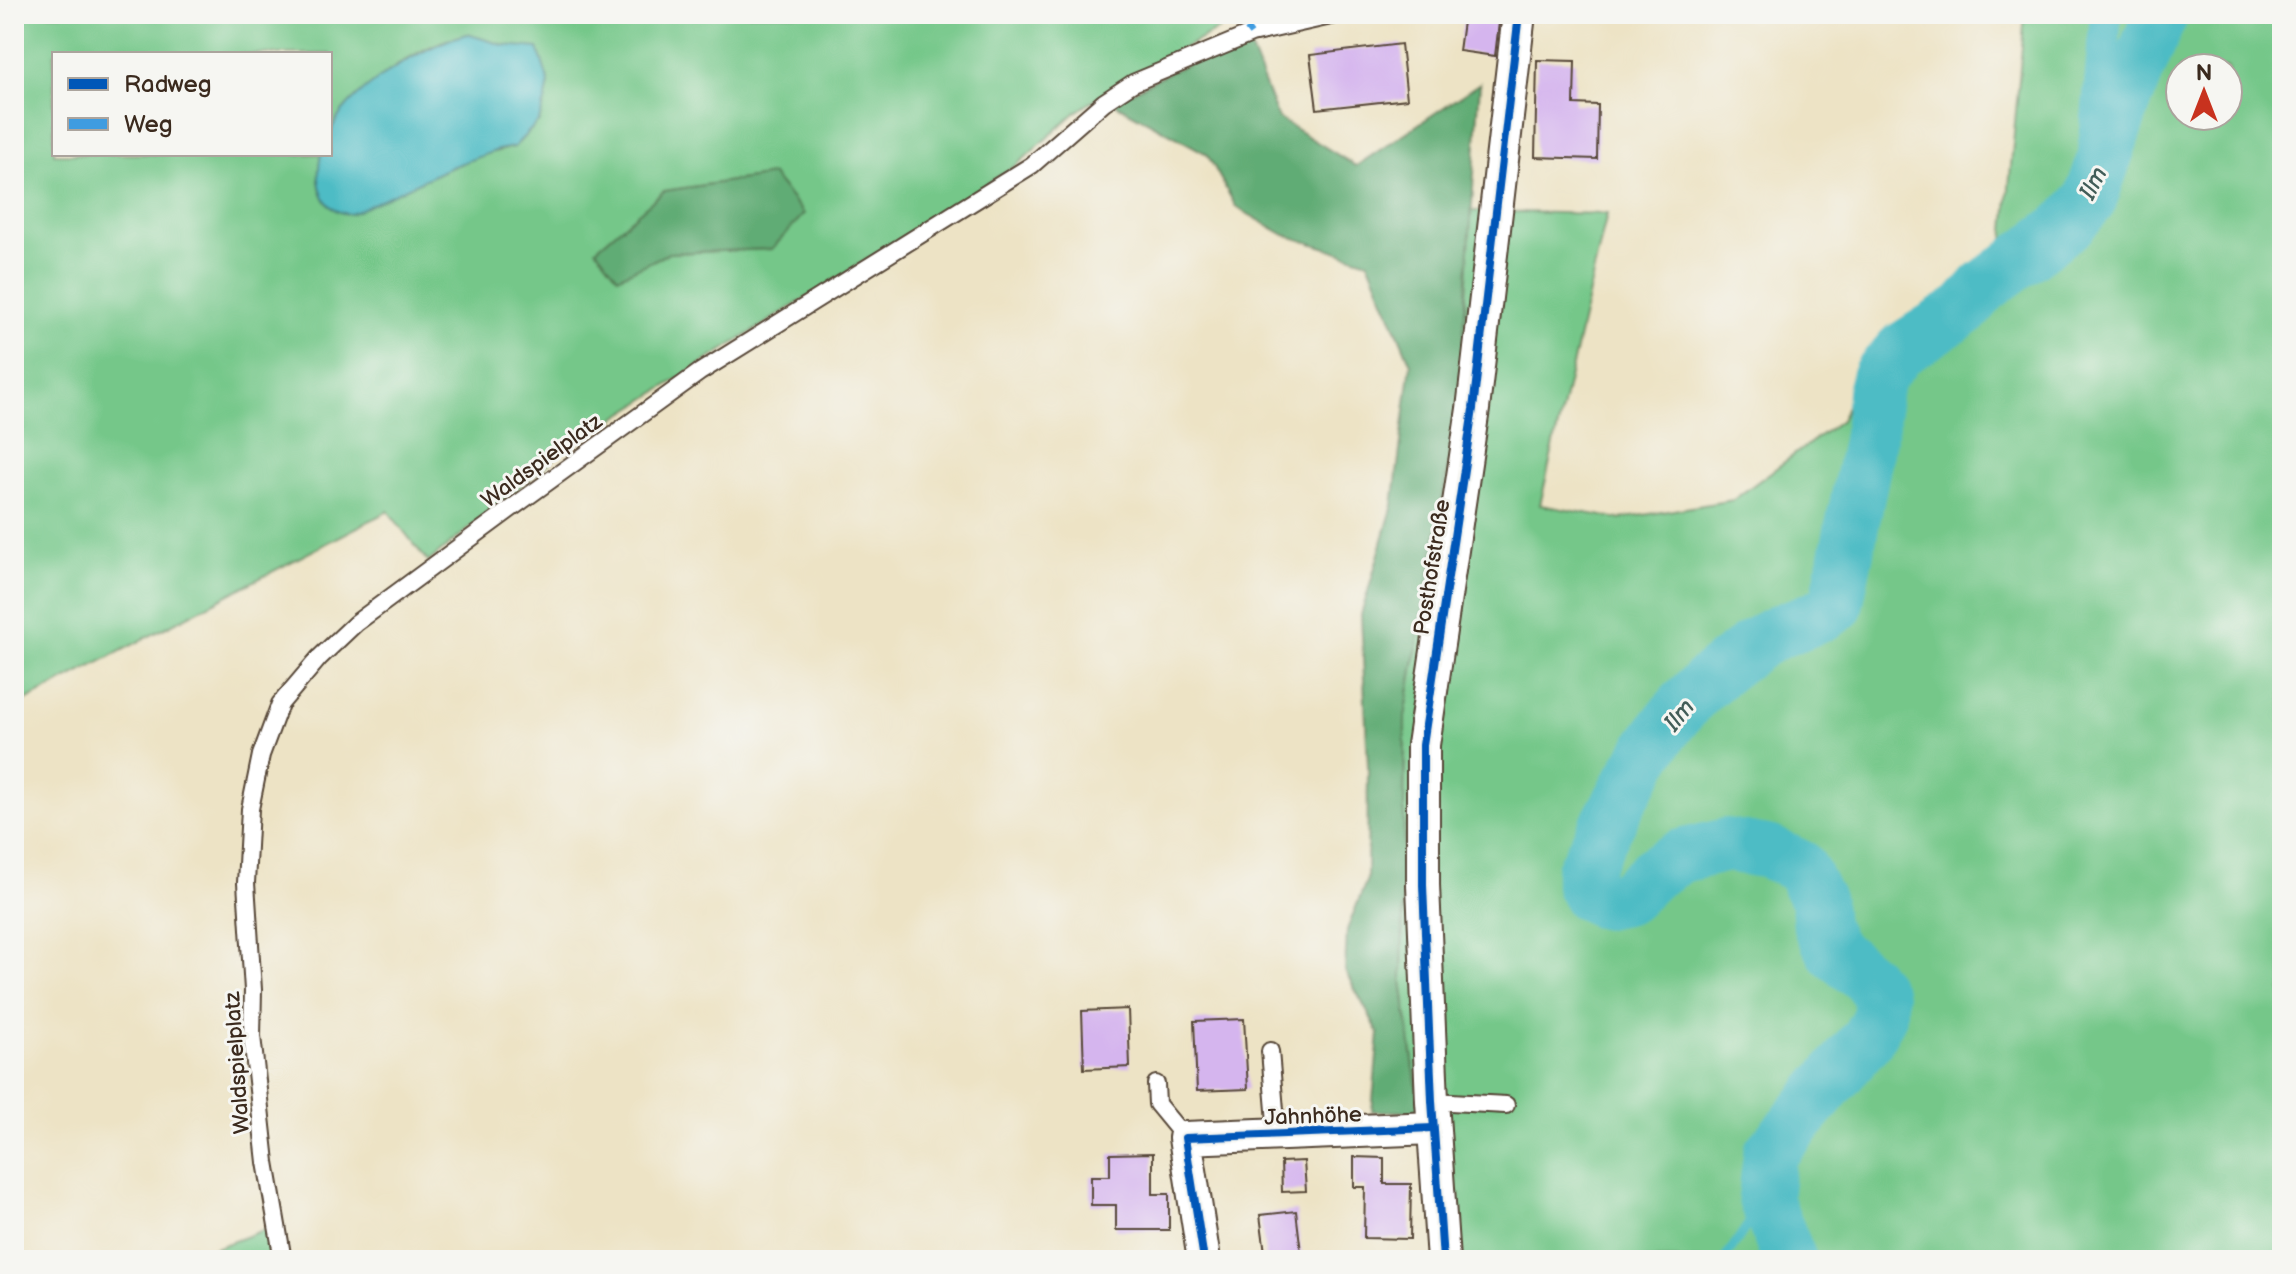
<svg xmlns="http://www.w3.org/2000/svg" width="2296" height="1274" font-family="'Balsamiq Sans',sans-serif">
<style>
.green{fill:#75c789;stroke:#587854;stroke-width:2;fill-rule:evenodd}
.forest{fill:#60ac75;stroke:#4e6b4a;stroke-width:2}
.water{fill:#4ebcc5;stroke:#447372;stroke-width:2}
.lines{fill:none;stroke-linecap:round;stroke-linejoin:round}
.stream{stroke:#4ebcc5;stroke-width:9}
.canal{stroke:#4ebcc5;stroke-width:32}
.river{stroke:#4ebcc5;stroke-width:54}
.building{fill:#d5b5ee}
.lane-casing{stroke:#564637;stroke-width:20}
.street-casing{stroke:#564637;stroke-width:36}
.lane{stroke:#fff;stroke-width:16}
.street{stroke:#fff;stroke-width:32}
.quiet{stroke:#3f9ce0;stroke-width:6;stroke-dasharray:12 6;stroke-linecap:butt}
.cycleway-casing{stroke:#f6f6f2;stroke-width:13}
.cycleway{stroke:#0057b8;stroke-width:8}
.labels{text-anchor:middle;stroke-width:6;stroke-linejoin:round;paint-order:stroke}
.street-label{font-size:22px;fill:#3b2a1e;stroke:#f6f6f2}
.water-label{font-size:24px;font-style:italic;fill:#425d58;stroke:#f6f6f2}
</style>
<rect width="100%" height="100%" fill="#f6f6f2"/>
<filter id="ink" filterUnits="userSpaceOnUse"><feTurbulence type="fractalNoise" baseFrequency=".0125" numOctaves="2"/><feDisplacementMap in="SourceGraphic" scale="16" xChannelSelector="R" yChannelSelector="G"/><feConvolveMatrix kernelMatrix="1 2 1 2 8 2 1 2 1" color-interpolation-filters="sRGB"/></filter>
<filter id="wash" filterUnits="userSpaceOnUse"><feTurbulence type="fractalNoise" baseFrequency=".006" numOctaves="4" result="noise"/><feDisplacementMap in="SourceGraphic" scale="32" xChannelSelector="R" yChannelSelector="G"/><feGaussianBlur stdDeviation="1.8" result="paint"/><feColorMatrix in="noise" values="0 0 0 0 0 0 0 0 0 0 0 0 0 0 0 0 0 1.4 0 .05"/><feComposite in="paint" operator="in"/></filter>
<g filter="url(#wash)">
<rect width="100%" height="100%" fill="#ede3c5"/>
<!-- green -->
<g class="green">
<path d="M14 14H1230L1235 21 1134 74 1076 112 1018 164 565 450 428 562 388 511 14 707ZM467 34 485 41 521 48 543 67 549 83 539 121 514 147 481 155 421 180 325 199 320 187 321 154H54V54H330V134C355 89 417 45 467 34ZM772 175V249L669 253 664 191Z"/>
<path d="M2025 14H2282V1260H1454L1420 1112 1402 981 1405 717 1459 401 1471 211 1607 214 1540 505 1620 519 1733 500 1841 420 1865 364 1959 297 2004 241ZM2180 68H2228V116H2180Z"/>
<polygon points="266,1229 278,1260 183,1260"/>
</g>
<!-- forest -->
<g class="forest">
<polygon points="1248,42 1278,118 1356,166 1480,83 1459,401 1405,717 1402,981 1420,1112 1372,1111 1379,1033 1345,971 1347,930 1367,879 1368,766 1361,615 1393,505 1411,364 1368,261 1285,235 1236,207 1207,154 1112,102 1173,70"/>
<polygon points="772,175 804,214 772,249 669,253 618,277 596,249 664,191"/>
</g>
<!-- water -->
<path class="water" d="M467 34 503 45 538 48 549 83 545 102 539 121 514 147 498 150 451 167 351 214C320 213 315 180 321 154H330C330 148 329 141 330 135 338 95 430 42 467 34Z"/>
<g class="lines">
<!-- stream -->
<polyline class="stream" points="1724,1260 1765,1199"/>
<!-- canal -->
<polyline class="canal" points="2090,200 2106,14"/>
<!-- river -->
<path class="river" d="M1790 1260 1765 1199 1770 1154 1867 1039 1880 1015V996L1867 978 1834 952 1820 927 1818 902 1800 867 1768 852 1727 845 1681 856 1653 873 1628 897 1604 902 1589 895 1583 885V871C1619 804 1653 726 1713 677 1731 662 1760 640 1780 631 1799 623 1818 619 1836 606L1872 426 1874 393 1879 375 1901 350 1965 309 1984 287 2070 223 2090 200 2127 95 2161 14"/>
</g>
<g id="blocks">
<!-- building -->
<g class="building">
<polygon points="1464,14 1500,14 1495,56 1459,51"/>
<polygon points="1401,44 1407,99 1317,109 1310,55"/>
<polygon points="1537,60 1575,61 1574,104 1598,105 1597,159 1535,157"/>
<polygon points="1128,1009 1130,1067 1084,1069 1082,1011"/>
<polygon points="1244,1019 1248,1089 1197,1091 1194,1021"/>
<polygon points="1153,1153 1153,1194 1169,1194 1169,1230 1116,1230 1116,1205 1091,1205 1091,1176 1110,1176 1110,1154"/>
<polygon points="1354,1157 1384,1158 1384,1184 1411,1184 1410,1239 1364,1238 1365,1187 1354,1187"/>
<polygon points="1304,1161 1306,1191 1282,1192 1281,1162"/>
<polygon points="1296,1211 1302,1260 1266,1260 1260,1215"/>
</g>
</g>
</g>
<g filter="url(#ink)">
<use href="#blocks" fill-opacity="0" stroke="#564637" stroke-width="2"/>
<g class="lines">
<!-- lane casing -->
<g class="lane-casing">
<g id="lane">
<polyline points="1270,1051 1277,1134"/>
<polyline points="1156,1084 1157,1104 1185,1138"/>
<polyline points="1432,1101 1506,1105"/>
<polyline points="283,1260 266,1162 252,1036 253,990 246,883 250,809 261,755 280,704 319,658 356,623 509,510 700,372 1032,165 1104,102 1133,83 1251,34 1340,14"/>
</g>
</g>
<!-- street casing -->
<g class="street-casing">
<g id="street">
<polyline points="1204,1260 1185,1138 1433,1128"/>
<polyline points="1443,1260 1432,1101 1423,885 1423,745 1473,409 1519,14"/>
</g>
</g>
<!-- lane -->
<use href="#lane" class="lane"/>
<!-- street -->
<use href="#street" class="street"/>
<!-- quiet -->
<polyline class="quiet" points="1236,14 1251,34"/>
<!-- cycleway casing -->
<g class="cycleway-casing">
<g id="cycleway">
<polyline points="1204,1260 1185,1138 1433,1128"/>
<polyline points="1443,1260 1432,1101 1423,885 1423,745 1473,409 1519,14"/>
</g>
</g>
<!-- cycleway -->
<use href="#cycleway" class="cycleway"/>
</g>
</g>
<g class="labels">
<!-- street labels -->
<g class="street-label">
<text transform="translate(541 460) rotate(-36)" y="8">Waldspielplatz</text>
<text transform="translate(1431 567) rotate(-81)" y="8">Posthofstraße</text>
<text transform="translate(236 1063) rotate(-94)" y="8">Waldspielplatz</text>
<text transform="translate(1313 1115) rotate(-2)" y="8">Jahnhöhe</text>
</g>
<!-- water labels -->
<g class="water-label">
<text transform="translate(2093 183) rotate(-63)" y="8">Ilm</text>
<text transform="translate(1679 715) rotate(-51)" y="8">Ilm</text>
</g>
</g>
<!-- margin -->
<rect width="2296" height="1274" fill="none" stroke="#f6f6f2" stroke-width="48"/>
<!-- legend -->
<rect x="52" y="52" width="280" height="104" fill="#f6f6f2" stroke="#aba49d" stroke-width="2"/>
<rect x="68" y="78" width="40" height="12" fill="#0057b8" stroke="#aba49d" stroke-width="2"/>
<text x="124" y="92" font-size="24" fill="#3b2a1e">Radweg</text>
<rect x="68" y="118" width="40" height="12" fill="#3f9ce0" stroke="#aba49d" stroke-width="2"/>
<text x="124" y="132" font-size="24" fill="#3b2a1e">Weg</text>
<!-- north arrow -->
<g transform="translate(2204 92)"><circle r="38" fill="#f6f6f2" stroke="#aba49d" stroke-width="2"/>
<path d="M0-6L14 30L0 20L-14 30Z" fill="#c8321e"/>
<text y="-12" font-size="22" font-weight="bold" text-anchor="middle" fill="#3b2a1e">N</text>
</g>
</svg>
